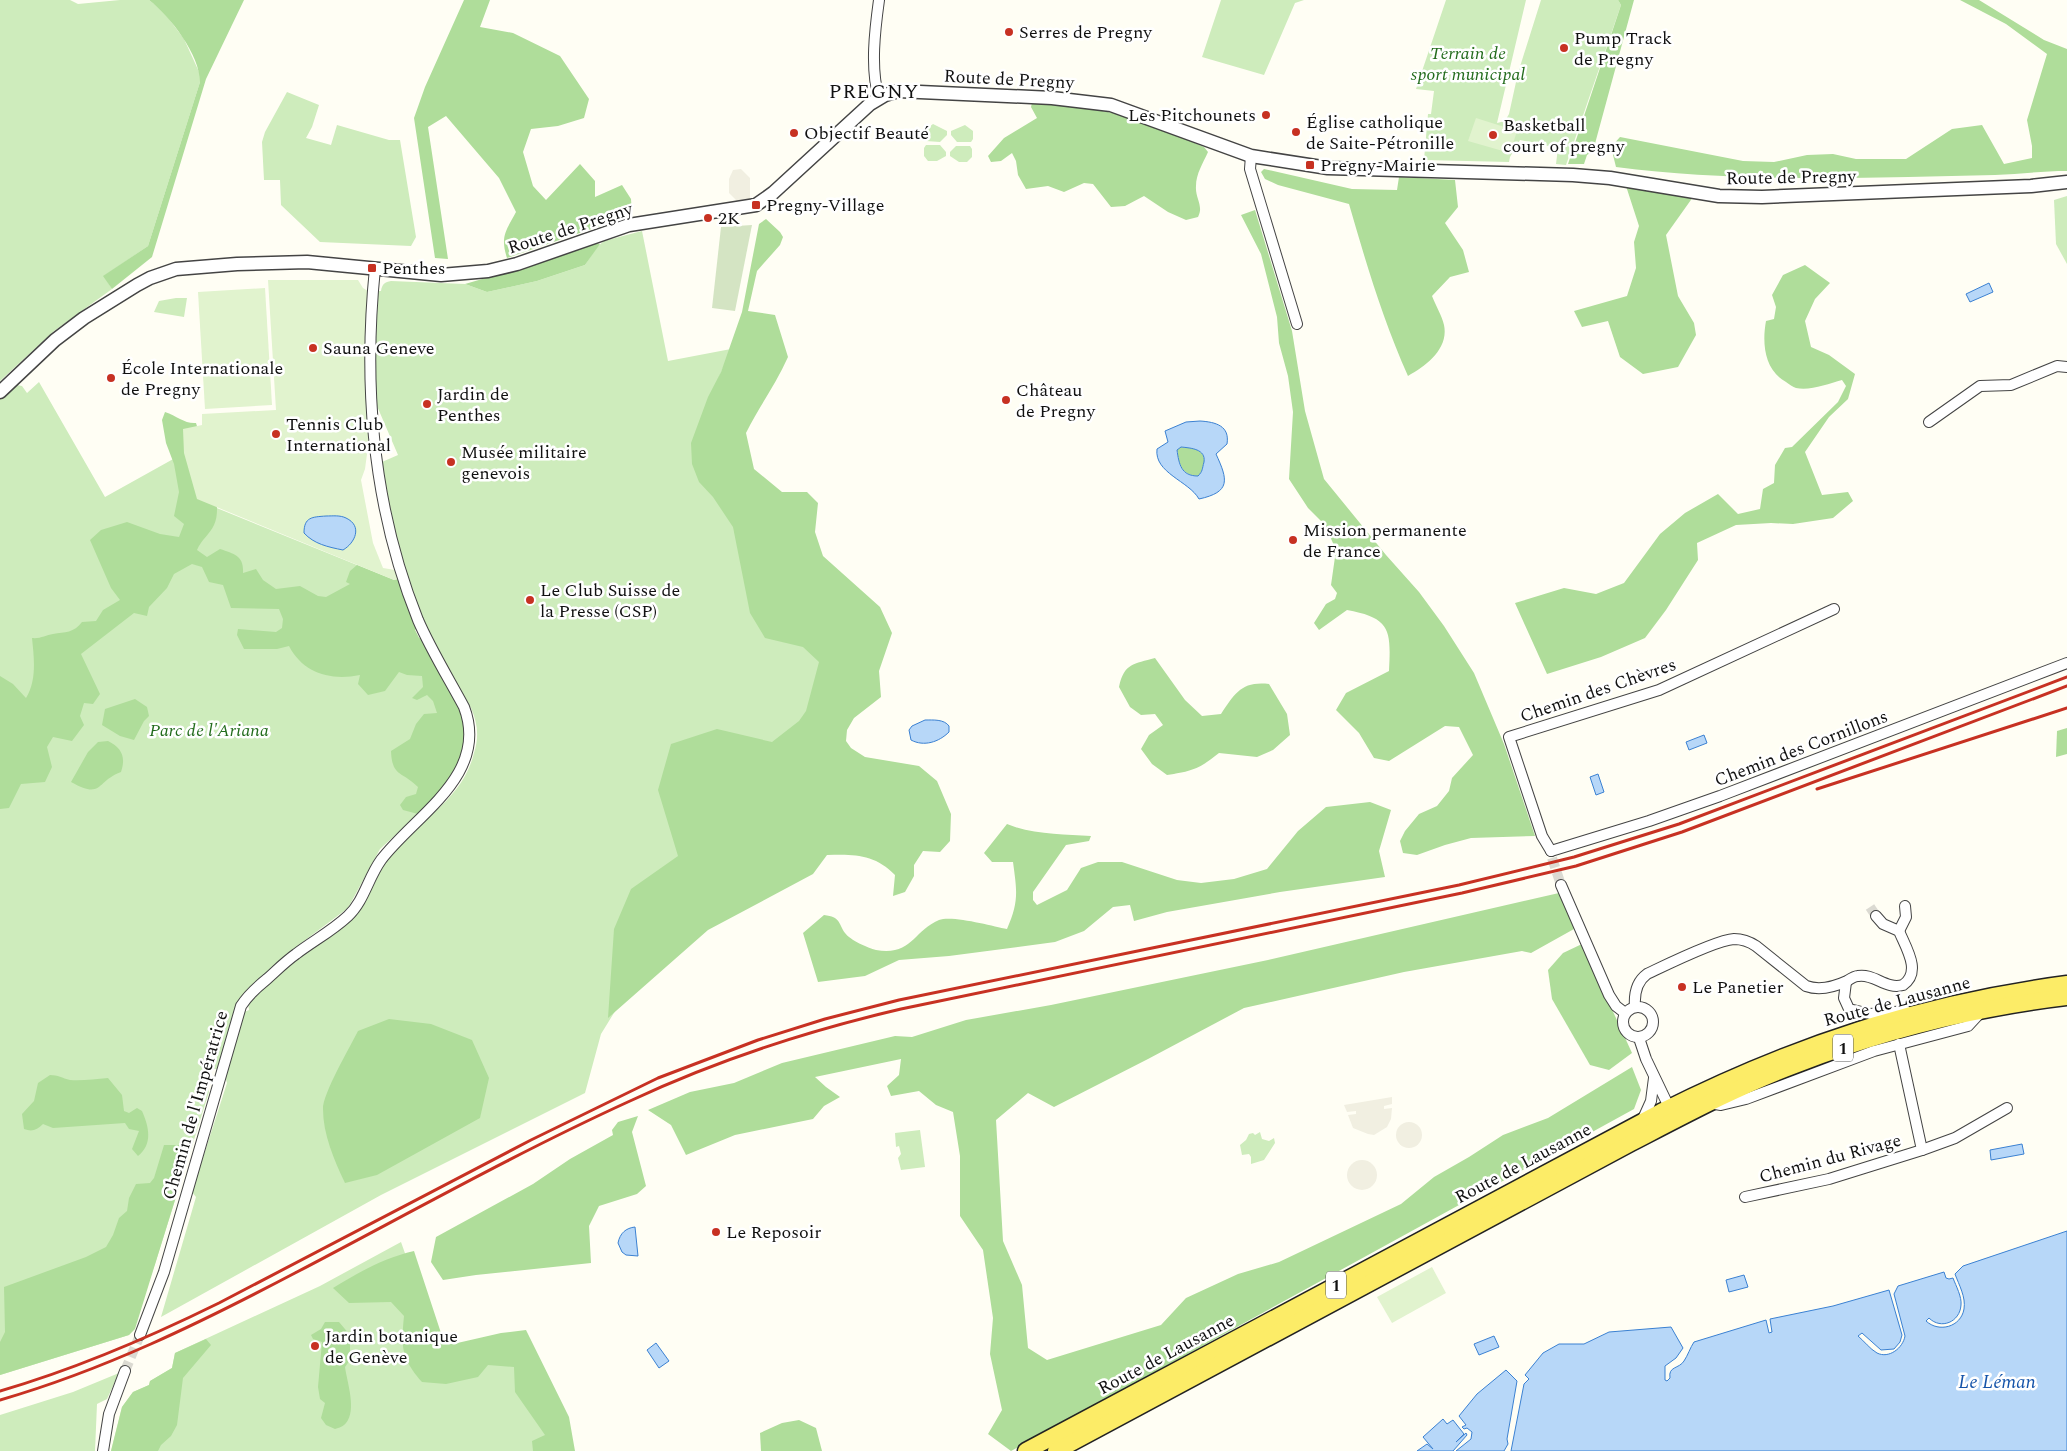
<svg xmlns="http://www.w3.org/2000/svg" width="2067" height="1451" font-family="Spectral,serif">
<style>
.green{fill:#ceecbc}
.forest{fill:#afdd9a}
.cemetery{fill:#d4e4c3}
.pitch{fill:#e1f3ce}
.plaza{fill:#f1efe1}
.water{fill:#b7d7f8;stroke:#3b81d2;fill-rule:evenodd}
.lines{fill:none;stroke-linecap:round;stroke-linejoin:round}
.minor-tunnel{stroke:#dbdad2;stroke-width:10;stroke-dasharray:10 5;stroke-linecap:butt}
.minor-casing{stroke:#444;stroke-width:12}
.tertiary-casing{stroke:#444;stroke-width:15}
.primary-casing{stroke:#222;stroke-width:19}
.minor{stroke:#fff;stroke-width:10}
.tertiary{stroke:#fff;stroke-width:12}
.primary{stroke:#fcec67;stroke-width:16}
.rail{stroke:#c73122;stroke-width:3}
.poi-dot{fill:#c73122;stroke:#fff;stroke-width:2}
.labels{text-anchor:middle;stroke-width:5;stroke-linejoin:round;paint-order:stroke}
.shield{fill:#fff;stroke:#585858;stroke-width:1}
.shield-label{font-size:16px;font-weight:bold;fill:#111}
.poi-label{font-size:18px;fill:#111;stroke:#fff;text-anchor:start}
.park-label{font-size:18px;font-style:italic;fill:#236c1d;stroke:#fff}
.street-label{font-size:18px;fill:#111;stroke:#fff}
.water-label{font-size:19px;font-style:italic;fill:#1453a9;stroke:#fff}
.quarter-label{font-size:20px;letter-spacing:1px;fill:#111;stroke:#fff}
</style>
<rect width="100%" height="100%" fill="#fffef4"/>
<!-- green -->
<g class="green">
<polygon points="0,0 70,0 78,4 120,0 149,0 163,11 184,39 200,74 200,82 148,246 104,276 112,289 54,331 0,381"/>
<polygon points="1221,0 1304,0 1295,3 1264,75 1202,57"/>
<polygon points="1446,0 1526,0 1497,123 1505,121 1509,114 1518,73 1541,0 1618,0 1621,5 1566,165 1556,164 1558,148 1520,140 1510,157 1509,162 1424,160 1428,114 1431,114 1434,91 1416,89"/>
<polygon points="287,92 319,105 312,127 306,138 331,145 337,125 389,140 400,140 416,237 411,246 320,242 281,205 280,180 264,180 262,142 265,132"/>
<polygon points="933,124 947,131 947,135 940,142 926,141 924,138 925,130"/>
<polygon points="965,125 973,131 973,139 971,142 957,142 951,135 951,131"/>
<polygon points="926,145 940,145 946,152 946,156 937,161 928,161 924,156 924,148"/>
<polygon points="956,146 970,146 972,149 972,157 967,162 959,162 950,156 950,152"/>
<polygon points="2067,196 2067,264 2056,244 2054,200"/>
<path d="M642 231 668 361 731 349 707 405 837 685 625 995 601 1034 585 1093 381 1195 161 1317 196 1197 192 1192 227 1083 224 1072 242 1013 249 1010 248 1003C264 988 281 971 298 957 316 942 344 926 358 910 370 897 379 870 391 854 420 818 462 801 474 753 479 737 478 724 471 708 458 685 444 662 432 638 406 586 391 520 382 462L398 455 377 406 375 365 378 291H381C382 284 385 282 391 281L465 284 487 292 537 281 585 265 597 247 604 241Z"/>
<polygon points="176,298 187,298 184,317 154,312 159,301"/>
<polygon points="39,382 105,497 184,453 197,500 394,580 398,579 417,627 415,630 419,638 423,639 454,697 434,800 380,849 348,908 288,953 239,1002 217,1069 209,1069 206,1076 200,1079 201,1085 207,1087 209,1092 155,1264 129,1335 0,1375 0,399 17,385 22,386 27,393"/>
<polygon points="920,1130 925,1167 901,1170 898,1158 901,1154 899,1146 896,1147 895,1133"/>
<polygon points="1260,1132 1262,1139 1269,1141 1274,1138 1275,1143 1264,1160 1251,1164 1251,1157 1249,1154 1242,1155 1240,1145 1246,1140 1249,1134 1253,1133 1255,1135"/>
<polygon points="401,1242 440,1352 514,1336 566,1451 111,1451 122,1407 133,1392 149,1385 150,1381 172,1368 175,1353 320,1286"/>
<polygon points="119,1373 107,1399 97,1404 95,1451 0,1451 0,1415 73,1392"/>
</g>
<!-- forest -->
<g class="forest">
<path d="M149 0H244L206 79 152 257 112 289 103 276 148 246 200 82C200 55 170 16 149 0Z"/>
<path d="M464 0H490L480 27 513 33 560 56 589 99 584 118 558 126 531 129 523 152 533 186 546 200 580 164 595 181V197L622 185 631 199 632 215 507 258C500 236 506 231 516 212L499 178 446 116 428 127 448 259 435 258 414 118 425 87Z"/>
<polygon points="1618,0 1634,0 1593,151 1587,155 1584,164 1568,164 1621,5"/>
<path d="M1960 0H1979L2044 40 2067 49V171C2043 171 2019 174 1995 175 1869 178 1741 183 1616 167L1611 147 1620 137 1743 161 1774 162 1807 155 1833 154 1856 159H1906L1952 129 1982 125 2004 164 2032 158V146L2027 120 2047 54 2006 24Z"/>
<path d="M1032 103C1060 106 1089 107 1117 114 1147 121 1176 135 1204 147L1208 152C1203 163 1196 174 1196 186 1195 198 1204 206 1198 217L1186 220 1168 212 1144 196 1125 206 1111 207 1093 184 1084 183 1064 192 1048 186 1026 189 1018 175 1016 161 1012 153 1001 161 991 162 988 156 1004 138 1037 118 1031 107Z"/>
<path d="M1264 169 1352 189 1397 190 1399 177 1455 180 1458 207 1445 223 1463 250 1469 272 1450 277 1432 296C1436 306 1442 316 1444 325 1449 349 1426 366 1408 376 1383 320 1366 263 1349 204L1278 185 1265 179 1261 172Z"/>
<polygon points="1626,186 1693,197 1666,235 1678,296 1694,323 1696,335 1678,367 1643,374 1620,357 1608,321 1582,327 1574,311 1627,296 1636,268 1634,242 1639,226"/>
<path d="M1255 210 1292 331 1305 411 1324 479 1386 555 1419 592 1444 626 1474 673 1504 744 1535 836 1471 838 1445 845 1417 855 1403 853 1400 841 1405 831 1419 814 1437 806 1449 791 1452 778 1473 755 1459 727 1445 726 1389 761 1374 758 1359 733 1336 710 1346 693 1389 671C1391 630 1391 618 1347 610L1319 630 1314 623 1326 604 1335 599 1337 593 1331 585 1336 550 1325 525 1308 508 1289 479 1293 412 1288 376 1279 343 1277 317 1261 254 1241 215Z"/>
<path d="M766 219 780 232 783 237 780 245 757 271 748 311 775 315 788 357C776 384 759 407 746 433L754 469 782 492H807L818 503 815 532 823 556 880 607 892 633 879 671 881 697 854 718 847 730 846 741 851 748 865 757 919 766 937 781 951 814 950 841 940 852 923 851 914 865V876L905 892 893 896 895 875C875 854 854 854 827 855L813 874 708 930 608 1018 614 929 631 889 678 856 658 790 671 744 717 729 772 742 799 721 806 711 819 662 803 647 765 638 750 613 733 527 713 497 699 482 692 464 691 443 708 397 721 372 742 312 759 224Z"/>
<polygon points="593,242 600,244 585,265 537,281 487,292 465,284 513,270"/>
<path d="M1805 265 1830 283 1815 299 1805 321 1811 347 1829 355 1855 374 1848 399 1829 417 1805 452 1822 495 1848 492 1853 501 1833 518 1793 524 1771 523 1736 525 1697 543 1698 560 1666 610 1645 638 1601 657 1547 674 1515 603 1564 588 1596 594 1624 583 1660 534 1685 513 1718 494 1738 514 1760 509 1763 489 1774 483 1775 465 1785 448 1792 447 1838 402 1846 386 1842 380C1828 384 1810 391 1796 388 1793 387 1789 384 1786 382 1764 370 1762 343 1766 321L1774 319 1776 307 1772 295 1783 275Z"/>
<path d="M165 412C177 416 185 424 196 423 203 446 225 504 214 525 210 534 201 540 197 550L207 557 220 549C235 554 244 556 243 573L256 569 263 580 276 589 300 586 318 596 326 597 350 584 346 582 350 571 357 565 394 580 398 579 417 627 415 630 419 638 423 639C437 666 472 714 465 745 462 758 453 775 445 786 438 796 427 805 418 814L403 810 400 805 406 797 416 794 418 787C402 771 392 777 391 751L410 739 416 724 424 714 437 713 433 701 427 695 417 700 412 698 423 687 422 676 407 675 399 672 385 691 368 695 358 684 360 675C330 681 303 673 289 646L277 649H244L237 635 238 629 276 632 282 628 283 619 279 609 231 608 223 585 209 582 202 567 192 564 174 574 167 588 149 607 147 616 134 613 81 654 100 694 93 704 84 703 80 716 84 725 72 741 53 737 47 747 52 767 45 782 21 784 9 808 0 809V676L13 684 26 698C37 680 34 658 32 638 40 639 46 635 53 634 65 632 74 633 82 622L96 621 103 610 120 600 111 588 90 540 101 530 127 522 160 534 179 537 184 524 174 516 179 492 174 464 166 443 162 420Z"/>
<path d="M1181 447C1191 448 1206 449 1204 462 1202 469 1203 471 1198 476 1181 475 1179 464 1177 450Z"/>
<path d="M1155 658 1185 700 1202 716 1221 714C1235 693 1242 681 1269 684L1287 714 1290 735 1273 750 1257 757 1219 753C1199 769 1193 771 1167 775L1152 764 1141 749 1149 735 1163 725 1155 714 1141 715 1130 707 1119 687C1124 663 1134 664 1155 658Z"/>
<polygon points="135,699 147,707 149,716 144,721 134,740 120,736 102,725 105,709"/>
<polygon points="2067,728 2067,754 2056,757 2057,731"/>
<path d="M108 741C122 748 126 757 121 772 96 781 103 800 71 782L88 752 98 742Z"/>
<path d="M1370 802 1391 810 1379 851 1385 877 1280 892 1167 912 1134 921 1130 905 1113 907 1084 931 1055 942 949 956 899 960 865 976 818 982 803 933 824 915C841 917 838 923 845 933 850 940 868 948 876 950 912 956 913 931 939 920 952 915 992 926 1007 929 1019 901 1017 892 1013 862H992L984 853 1007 824C1033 835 1064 834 1091 836L1089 841 1066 845 1033 892V900L1037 905 1067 890 1081 868 1098 862H1122L1177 880 1201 883 1234 879 1267 869 1298 831 1326 807Z"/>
<polygon points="1559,893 1574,929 1531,953 1522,951 1404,972 1244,1008 1148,1059 1054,1107 1028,1093 996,1120 1003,1241 1022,1285 1028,1348 1047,1360 1161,1325 1186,1298 1238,1274 1279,1262 1401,1204 1434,1177 1469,1157 1503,1135 1548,1118 1632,1067 1641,1090 1634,1109 1011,1451 988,1434 1002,1410 990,1354 993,1318 983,1250 960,1216 960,1156 953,1112 936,1105 919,1091 891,1096 887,1086 899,1075 901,1059 815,1077 826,1087 840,1097 824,1106 813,1119 735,1135 686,1155 671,1125 648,1110 690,1092 734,1083 782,1063 895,1036 912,1037 966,1020 1051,1005 1268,960"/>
<polygon points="1582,944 1632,1053 1609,1070 1590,1065 1552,999 1548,970 1563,953"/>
<path d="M389 1019 431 1024 472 1040 489 1078 480 1118 377 1175 345 1183C334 1160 323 1134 323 1109 322 1095 351 1045 358 1031Z"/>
<path d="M50 1075C58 1075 62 1078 70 1080 82 1081 95 1079 108 1078L122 1095 124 1111 129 1113 137 1108 142 1111C149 1127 153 1144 138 1156L132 1149 139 1131 129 1129 125 1123 53 1128 43 1124C37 1130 32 1132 24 1129L22 1114 34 1101 38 1083Z"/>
<polygon points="638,1116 632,1132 646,1186 637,1194 599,1206 589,1226 591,1263 476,1275 443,1280 431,1262 436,1237 533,1184 570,1159 613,1135 612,1130 618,1122"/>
<polygon points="164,1145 192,1145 135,1329 129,1335 0,1375 0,1342 5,1332 4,1287 86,1257 106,1247 113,1235 119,1218 127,1211 129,1198 136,1184 150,1183 154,1178"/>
<path d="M414 1251 441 1333 453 1344 501 1333 526 1330 569 1417 575 1451H533L532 1441 545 1435 515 1392 514 1367 488 1365 478 1377 446 1384 422 1382C401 1358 401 1347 404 1316L391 1302 349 1303 333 1288C359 1272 384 1258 414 1251Z"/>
<path d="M325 1322H339L350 1335V1360L345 1367C347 1382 357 1410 346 1423 344 1426 339 1428 335 1429L326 1425 321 1418 325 1403 320 1399 318 1387 322 1342 313 1339 311 1335 321 1329Z"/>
<polygon points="206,1339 211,1345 183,1378 177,1425 171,1436 161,1445 158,1451 111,1451 122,1407 133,1392 149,1385 150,1381 172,1368 175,1353"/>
<polygon points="799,1420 816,1428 822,1451 761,1451 760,1433 782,1423"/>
</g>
<!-- cemetery -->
<polygon class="cemetery" points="752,225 735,311 712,308 721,227"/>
<!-- pitch -->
<g class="pitch">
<polygon points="1476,118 1517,131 1510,153 1468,141"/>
<polygon points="268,280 358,280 363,288 368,291 366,381 369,439 365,469 361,480 373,543 383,568 395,570 398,579 394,580 197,499 184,453 183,429 202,425 202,414 276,410"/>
<polygon points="265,288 272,405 205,409 198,292"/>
<polygon points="1432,1267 1446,1293 1392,1323 1377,1297"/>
</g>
<!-- plaza -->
<g class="plaza">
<polygon points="741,169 750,178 750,201 739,203 729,193 729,179 733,170"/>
<polygon points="1392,1097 1392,1104 1384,1106 1384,1109 1392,1108 1391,1119 1387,1127 1374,1135 1368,1134 1353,1128 1348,1115 1356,1114 1356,1111 1347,1112 1344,1105"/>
<circle cx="1409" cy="1135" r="13"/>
<circle cx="1362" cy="1175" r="15"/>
</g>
<!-- water -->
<g class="water">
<polygon points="1989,283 1993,292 1970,302 1966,294"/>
<path d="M1200 421C1216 422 1230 426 1227 444L1216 454C1228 480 1231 492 1199 499 1189 481 1154 473 1157 449L1168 442 1165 431 1186 422ZM1181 447C1191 448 1206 449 1204 462 1202 469 1203 471 1198 476 1181 476 1179 464 1177 450Z"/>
<path d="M326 516C333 516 340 515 346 518 363 526 355 543 343 550 328 547 314 544 304 533 304 517 312 517 326 516Z"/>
<path d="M925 720C933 720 944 719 949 726V732C939 742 924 747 911 740L909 730 912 726Z"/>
<polygon points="1704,735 1707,743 1689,750 1686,742"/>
<polygon points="1598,774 1604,792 1596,795 1590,777"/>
<polygon points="2022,1144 2024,1154 1991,1160 1990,1150"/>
<path d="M635 1227 638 1256 626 1255 622 1252 618 1243C620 1233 626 1228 635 1227Z"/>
<path d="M2067 1231V1451H1511L1524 1384 1529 1379 1525 1375 1543 1353 1559 1344H1584L1609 1332 1671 1327 1683 1348 1676 1358 1665 1366V1380L1667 1381 1670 1378C1668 1366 1679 1369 1684 1361 1688 1355 1690 1348 1694 1342L1766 1320 1769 1333 1772 1332 1770 1319 1833 1306 1889 1290 1902 1335 1900 1342 1894 1349 1881 1350 1862 1333 1858 1336C1864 1341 1870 1349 1877 1353 1889 1359 1903 1348 1905 1336L1894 1294 1898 1286 1944 1272 1946 1278 1949 1279 1953 1278C1956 1286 1962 1297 1961 1305 1960 1322 1941 1330 1929 1318L1926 1321C1939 1333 1961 1327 1964 1309 1966 1297 1959 1285 1955 1274L1963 1266Z"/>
<polygon points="1744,1275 1748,1287 1729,1292 1726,1280"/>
<polygon points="1494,1336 1499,1347 1479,1355 1474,1344"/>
<polygon points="656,1343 669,1361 659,1368 647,1350"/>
<polygon points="1506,1370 1517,1381 1507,1439 1508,1444 1504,1451 1456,1451 1471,1439 1472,1432 1467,1428 1464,1429 1462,1427 1466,1425 1459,1416 1477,1394"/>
<polygon points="1443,1419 1447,1424 1453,1420 1464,1434 1456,1442 1466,1433 1467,1435 1453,1451 1417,1451 1427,1444 1433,1449 1423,1437"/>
</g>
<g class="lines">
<!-- minor-tunnel -->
<g class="minor-tunnel">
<polyline points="1552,858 1561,885"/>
<polyline points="1870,907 1876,916"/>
<polyline points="125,1371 140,1335"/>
</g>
<!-- minor casing -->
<g class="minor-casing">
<g id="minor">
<path d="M879 0C875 29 870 69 879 98"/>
<polyline points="1251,156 1250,169 1297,324"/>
<polyline points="1929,422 1980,386 2011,385 2057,366 2067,367"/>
<polyline points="1551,851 1649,821 1720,796 2067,663"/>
<polyline points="1551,851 1542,836 1509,737 1659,690 1834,609"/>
<polyline points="1561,885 1609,995 1616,1006 1625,1013"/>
<polyline points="1899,931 1906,917 1905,906"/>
<polyline points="1846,982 1844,998 1849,1009 1870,1014 1906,1011"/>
<circle cx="1638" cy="1022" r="15"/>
<path d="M1635 1007C1634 994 1636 982 1647 974 1666 965 1716 940 1734 939 1742 939 1750 942 1756 946L1806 986C1820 991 1834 987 1847 981 1850 979 1855 976 1858 976 1874 973 1886 990 1903 985 1922 972 1906 948 1899 931L1883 924 1876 916"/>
<polyline points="1639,1038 1646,1059 1669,1107"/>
<polyline points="1715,1104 1721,1105 1746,1099 1874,1051 1968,1026 1981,1012"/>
<polyline points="1642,1121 1651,1101 1654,1078"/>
<polyline points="1922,1150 1955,1138 2007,1108"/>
<polyline points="1745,1197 1829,1179 1922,1150 1899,1044"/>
<path d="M140 1335 164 1272 241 1006C248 995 257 987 267 979 277 970 286 961 296 954 313 941 332 931 348 916 364 901 368 878 381 860 415 815 490 775 464 707 449 679 431 650 418 620 373 508 363 387 375 268"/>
<polyline points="103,1451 109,1414 125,1371"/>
</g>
</g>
<!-- tertiary casing -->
<g class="tertiary-casing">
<polyline id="tertiary" points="0,392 55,340 84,318 137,285 150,278 176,269 237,264 307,262 441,275 488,271 517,264 629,225 756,205 773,193 870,104 885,95 898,91 1052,98 1111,105 1251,156 1328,168 1573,175 1610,178 1719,196 1762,197 2031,186 2067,182"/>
</g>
<!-- primary casing -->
<g class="primary-casing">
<g id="primary">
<path d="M1026 1451 1661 1112C1792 1046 1921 1003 2067 984"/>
<path d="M1056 1451 1631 1143C1685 1115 1739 1086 1795 1065 1882 1031 1974 1008 2067 997"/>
</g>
</g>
<!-- minor -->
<use href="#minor" class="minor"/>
<!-- tertiary -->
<use href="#tertiary" class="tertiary"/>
<!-- primary -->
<use href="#primary" class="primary"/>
<!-- rail -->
<g class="rail">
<polyline points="1817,789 2067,708"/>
<path d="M0 1391C76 1369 148 1338 219 1303L531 1140 658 1078 758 1040 825 1019 899 1000 1459 885 1574 857 1679 824 2067 677"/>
<path d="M0 1400C104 1370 200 1323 295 1273 406 1215 516 1153 630 1101 717 1060 807 1031 901 1009L1462 893 1576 866 1682 832 2067 686"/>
</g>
</g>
<!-- markers -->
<g class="poi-dot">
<circle cx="1009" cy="32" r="5"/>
<circle cx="1564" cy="48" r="5"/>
<circle cx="1266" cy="115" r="5"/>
<circle cx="1296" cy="132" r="5"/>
<circle cx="794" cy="133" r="5"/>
<circle cx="1493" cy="135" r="5"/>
<rect x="1305" y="160" width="10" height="10" rx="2.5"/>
<rect x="751" y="200" width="10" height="10" rx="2.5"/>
<circle cx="708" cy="218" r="5"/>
<rect x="367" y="263" width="10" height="10" rx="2.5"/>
<circle cx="313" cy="348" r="5"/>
<circle cx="111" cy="378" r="5"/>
<circle cx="1006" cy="400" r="5"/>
<circle cx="427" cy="404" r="5"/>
<circle cx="276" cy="434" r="5"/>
<circle cx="451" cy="462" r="5"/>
<circle cx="1293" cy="540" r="5"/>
<circle cx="530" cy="600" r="5"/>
<circle cx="1682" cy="987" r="5"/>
<circle cx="716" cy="1232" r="5"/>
<circle cx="315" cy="1346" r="5"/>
</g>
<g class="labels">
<!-- shield labels -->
<g class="shield">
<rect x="1833" y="1034.5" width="20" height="27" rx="4"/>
<rect x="1326" y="1271.5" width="20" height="27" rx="4"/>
</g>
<g class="shield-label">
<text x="1843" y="1054">1</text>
<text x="1336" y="1291">1</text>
</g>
<!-- poi labels -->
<g class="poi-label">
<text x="1019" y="38">Serres de Pregny</text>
<text x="1574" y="44">Pump Track<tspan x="1574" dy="21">de Pregny</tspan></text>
<text x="1256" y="121" text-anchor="end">Les Pitchounets</text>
<text x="1306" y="128">Église catholique<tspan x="1306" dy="21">de Saite-Pétronille</tspan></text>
<text x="1503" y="131">Basketball<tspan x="1503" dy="21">court of pregny</tspan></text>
<text x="804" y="139">Objectif Beauté</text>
<text x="1320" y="171">Pregny-Mairie</text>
<text x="766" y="211">Pregny-Village</text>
<text x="718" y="224">2K</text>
<text x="382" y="274">Penthes</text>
<text x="323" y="354">Sauna Geneve</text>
<text x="121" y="374">École Internationale<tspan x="121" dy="21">de Pregny</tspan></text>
<text x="1016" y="396">Château<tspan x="1016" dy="21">de Pregny</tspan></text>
<text x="437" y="400">Jardin de<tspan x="437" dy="21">Penthes</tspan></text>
<text x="286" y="430">Tennis Club<tspan x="286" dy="21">International</tspan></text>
<text x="461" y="458">Musée militaire<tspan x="461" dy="21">genevois</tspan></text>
<text x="1303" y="536">Mission permanente<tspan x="1303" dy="21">de France</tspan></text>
<text x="540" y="596">Le Club Suisse de<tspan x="540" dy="21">la Presse (CSP)</tspan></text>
<text x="1692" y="993">Le Panetier</text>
<text x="726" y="1238">Le Reposoir</text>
<text x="325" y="1342">Jardin botanique<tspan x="325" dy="21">de Genève</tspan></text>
</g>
<!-- park labels -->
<g class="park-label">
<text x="1468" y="59">Terrain de<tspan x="1468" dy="21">sport municipal</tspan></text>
<text x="209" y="736">Parc de l'Ariana</text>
</g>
<!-- street labels -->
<g class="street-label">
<text transform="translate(1009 79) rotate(3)" y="6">Route de Pregny</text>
<text transform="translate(1791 177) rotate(-1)" y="6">Route de Pregny</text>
<text transform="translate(570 228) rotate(-18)" y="6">Route de Pregny</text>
<text transform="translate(1598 690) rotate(-19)" y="6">Chemin des Chèvres</text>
<text transform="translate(1801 748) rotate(-21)" y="6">Chemin des Cornillons</text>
<text transform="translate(1897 1001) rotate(-15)" y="6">Route de Lausanne</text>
<text transform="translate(195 1105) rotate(-74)" y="6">Chemin de l'Impératrice</text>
<text transform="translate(1830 1158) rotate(-15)" y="6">Chemin du Rivage</text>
<text transform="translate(1523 1163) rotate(-28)" y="6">Route de Lausanne</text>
<text transform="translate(1166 1354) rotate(-28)" y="6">Route de Lausanne</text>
</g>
<!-- water labels -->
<g class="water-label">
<text x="1997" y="1388">Le Léman</text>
</g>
<!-- quarter labels -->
<g class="quarter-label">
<text x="874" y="98">PREGNY</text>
</g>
</g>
</svg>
